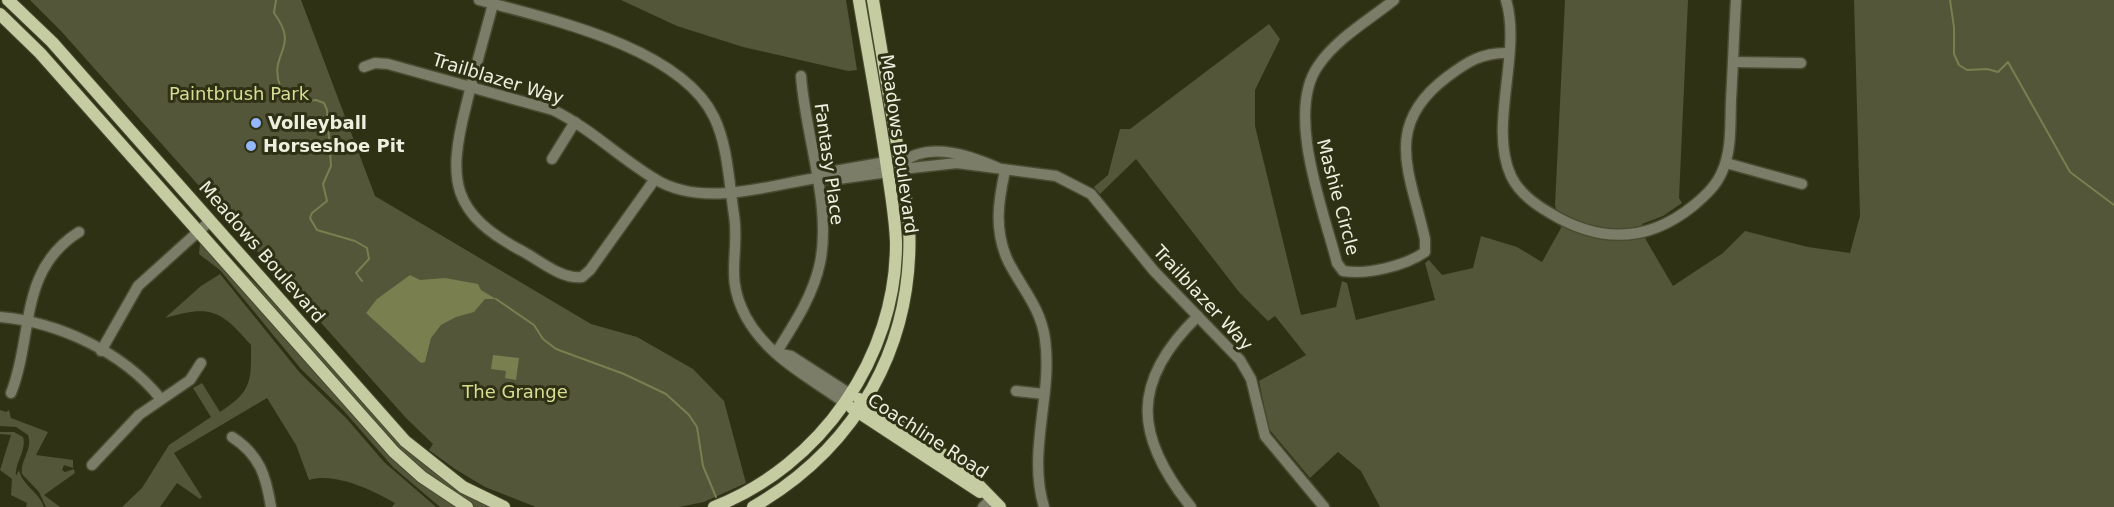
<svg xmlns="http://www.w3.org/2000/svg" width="2114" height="507" font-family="'DejaVu Sans',sans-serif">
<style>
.green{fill:#535639}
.water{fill:#7a7f50}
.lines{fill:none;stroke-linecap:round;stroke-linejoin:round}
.stream{stroke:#7a7f50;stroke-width:2}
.minor-casing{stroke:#4a4c31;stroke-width:13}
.major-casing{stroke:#4a4c31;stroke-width:14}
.minor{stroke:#7b7d69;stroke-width:10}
.major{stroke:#c6cca2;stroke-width:12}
.poi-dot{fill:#94b7fd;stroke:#2f3115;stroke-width:2}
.labels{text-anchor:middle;stroke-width:6;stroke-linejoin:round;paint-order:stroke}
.street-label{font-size:18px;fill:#edf0df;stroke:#2f3115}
.park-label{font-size:18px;fill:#d6de94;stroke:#2f3115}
.poi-label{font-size:18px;font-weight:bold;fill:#edf0df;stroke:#2f3115;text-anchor:start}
</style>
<rect width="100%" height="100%" fill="#2f3115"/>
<!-- green -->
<g class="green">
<polygon points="30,0 301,0 375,196 591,324 637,337 693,369 724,401 746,483 704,502 679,507 536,507 485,487 455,469 429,450 433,444 406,418 61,31"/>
<polygon points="621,0 846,0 857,70 848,71 743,47 677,26"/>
<polygon points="1565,0 1688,0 1679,198 1682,203 1663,216 1642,224 1646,240 1673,286 1723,253 1745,231 1808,247 1850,253 1860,216 1854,0 2114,0 2114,507 1380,507 1361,471 1338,452 1310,478 1269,429 1259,381 1306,355 1275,316 1268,321 1239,292 1136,159 1100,194 1094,187 1108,175 1120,129 1130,129 1269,24 1280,39 1255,90 1255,126 1301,315 1336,307 1342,281 1347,283 1356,320 1435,300 1425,263 1429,260 1442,275 1473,268 1481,236 1517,247 1542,262 1561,228 1555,205"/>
<path d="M210 236C241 270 274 301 304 336 363 402 410 466 490 507H474L457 497 409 462Z"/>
<polygon points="200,243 393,460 415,479 455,507 440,507 393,467 343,410 301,369 220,270 199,254"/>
<path d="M220 274 300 373 347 419 384 462 436 507H392L395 503C372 490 335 472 309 480L296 445 267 398 174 453 202 497 200 499 177 483 160 507H122L142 488 169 445 211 417 193 388 202 383 220 412C253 391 251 380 251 345 220 309 210 305 165 318L201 286Z"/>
<path d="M0 410 6 412 9 410 11 418 48 432 36 455 73 460V468L64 465 62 470 65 472 74 469 75 473 44 495 60 507H46L39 492 22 474C20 460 33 450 28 435L16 427 0 426Z"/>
<path d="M0 432H14L23 437C27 450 15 462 16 476L19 470C22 485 39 492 44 507H26L27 503 11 495 12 479 0 470 11 435 0 434Z"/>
</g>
<!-- water -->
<g class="water">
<polygon points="410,275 420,280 445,278 478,284 481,290 496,299 485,299 474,312 456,317 441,325 431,338 425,362 421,363 366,313 377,299"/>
<polygon points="493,355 519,358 516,380 505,378 506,371 491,369"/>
</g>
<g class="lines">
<!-- stream -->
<g class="stream">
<path d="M276 0 274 13C301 49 268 52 280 86L299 102 316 100 324 103 327 110 331 166 323 184 327 201 312 213 310 218 317 230 355 241 367 248 369 259 356 273 362 281"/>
<polyline points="1950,0 1954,27 1954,54 1959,65 1967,70 1987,69 1998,72 2008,62 2070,172 2114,205"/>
<polyline points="496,299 534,325 543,339 556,349 624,374 666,394 689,415 697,427 703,466 716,497"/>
</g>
<!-- minor casing -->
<g class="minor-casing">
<g id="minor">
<path d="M479 0C549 19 680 47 714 117 728 146 729 183 734 215 740 254 724 276 746 317 768 357 809 377 845 403"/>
<path d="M1394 0C1369 20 1336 39 1318 66 1285 113 1324 212 1337 263L1343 271C1367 275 1405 266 1425 252V239C1410 172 1382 126 1447 77 1467 62 1482 52 1509 53"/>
<path d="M1506 0C1522 53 1488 126 1511 176 1519 193 1534 204 1550 213 1599 243 1647 243 1693 206 1705 196 1716 186 1722 172 1732 150 1730 124 1731 100 1733 67 1734 33 1736 0"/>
<path d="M493 4C484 38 474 72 466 106 447 181 451 214 524 252 540 261 563 280 582 277L590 270 655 179"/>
<polyline points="1733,62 1801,63"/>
<path d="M364 67 375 63 388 64 553 110C590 128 620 158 655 179 702 208 766 186 816 178L831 180 888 172"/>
<polyline points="552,159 575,122"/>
<polyline points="1726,163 1802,184"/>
<path d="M1005 171C975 157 929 139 900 164L911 168 957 163 1056 176 1091 194 1154 271 1240 360 1251 379 1265 436 1324 507"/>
<path d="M1005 171C998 202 994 231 1008 261 1021 287 1041 308 1045 339 1053 395 1027 451 1044 507"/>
<polyline points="817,178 829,172 886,162"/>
<path d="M0 317C58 322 123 352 160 398"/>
<polyline points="101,351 138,286 210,221"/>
<path d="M776 353C794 324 813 296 820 263 832 205 805 135 801 76"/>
<polyline points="776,353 791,356 850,394"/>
<polyline points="1016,391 1044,394"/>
<path d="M11 393C34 335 18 270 79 232"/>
<path d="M232 437C260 455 266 476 271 507"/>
<polyline points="92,465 139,415 190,380 201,363"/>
<polyline points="983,507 991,499"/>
<path d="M1191 507C1134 436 1130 382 1198 316"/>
</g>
</g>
<!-- major casing -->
<g class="major-casing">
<g id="major">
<polyline points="8,0 52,42 405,441 463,487 504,507"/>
<polyline points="0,14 40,53 394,452 422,477 467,507"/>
<polyline points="859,399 959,465 1000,507"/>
<polyline points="852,408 980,492"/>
<path d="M714 507C820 466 897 357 896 242 895 215 890 188 886 161 878 107 868 54 859 0"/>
<path d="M753 507C857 447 915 345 909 224 907 197 901 170 897 144 889 96 881 48 873 0"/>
</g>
</g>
<!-- minor -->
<use href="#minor" class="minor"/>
<!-- major -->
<use href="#major" class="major"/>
</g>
<!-- markers -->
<g class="poi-dot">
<circle cx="256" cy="123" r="6"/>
<circle cx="251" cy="146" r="6"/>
</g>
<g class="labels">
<!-- street labels -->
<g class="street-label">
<text transform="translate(498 79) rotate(17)" y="6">Trailblazer Way</text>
<text transform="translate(899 144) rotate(82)" y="6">Meadows Boulevard</text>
<text transform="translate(829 164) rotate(82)" y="6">Fantasy Place</text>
<text transform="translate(1338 197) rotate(75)" y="6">Mashie Circle</text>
<text transform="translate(262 252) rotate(49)" y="6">Meadows Boulevard</text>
<text transform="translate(1203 298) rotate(47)" y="6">Trailblazer Way</text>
<text transform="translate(928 436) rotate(33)" y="6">Coachline Road</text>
</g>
<!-- park labels -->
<g class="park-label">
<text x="239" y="100">Paintbrush Park</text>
<text x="515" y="398">The Grange</text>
</g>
<!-- poi labels -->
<g class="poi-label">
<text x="268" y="129">Volleyball</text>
<text x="263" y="152">Horseshoe Pit</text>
</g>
</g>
</svg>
